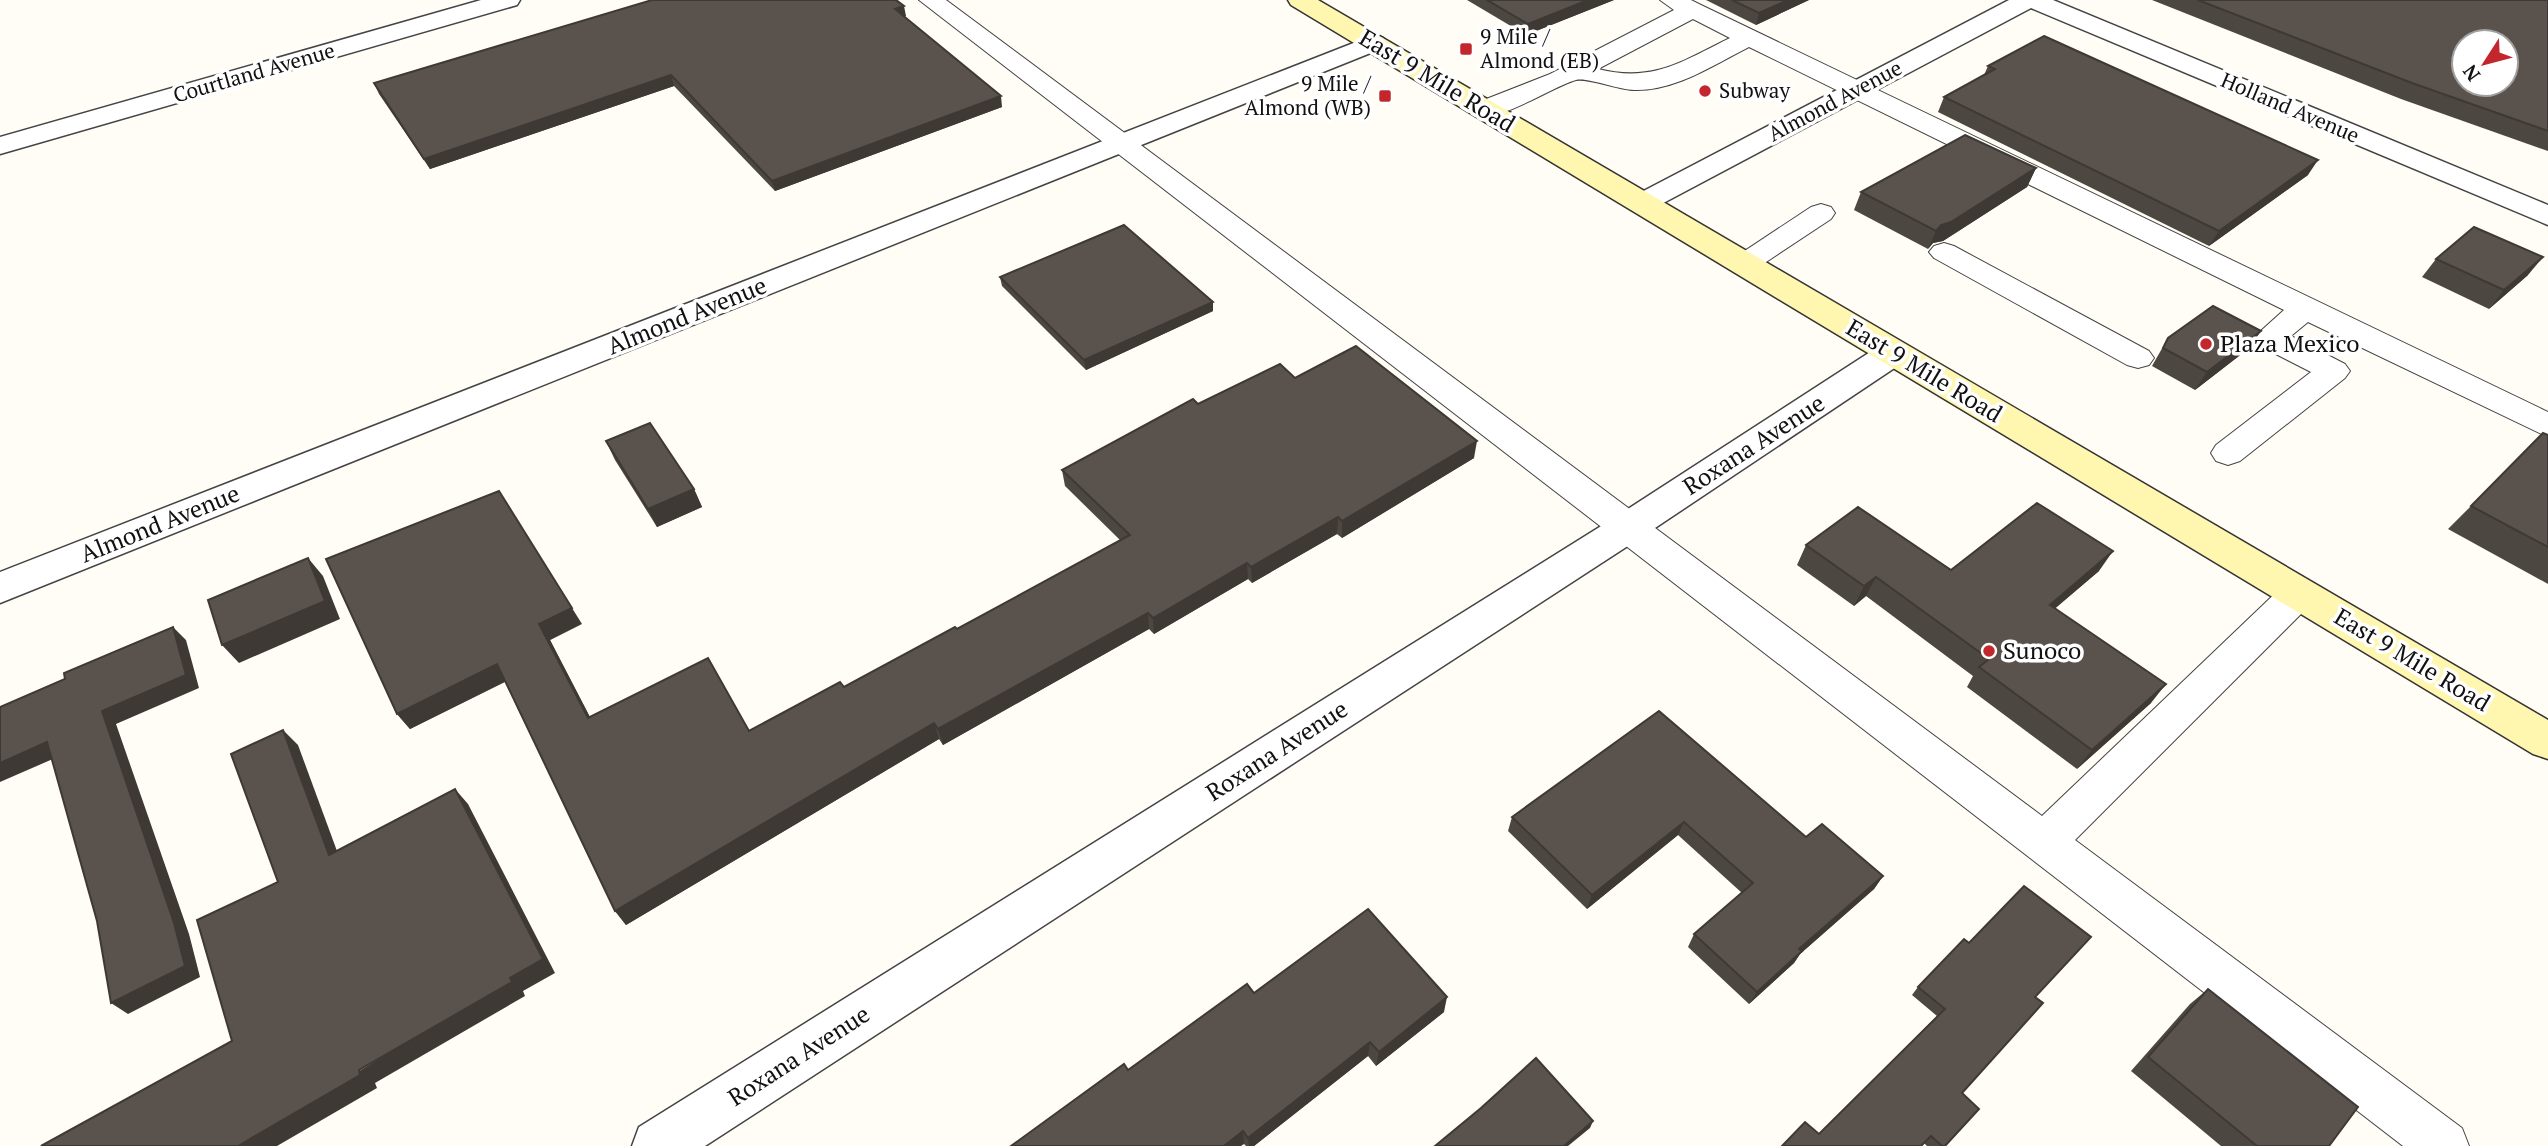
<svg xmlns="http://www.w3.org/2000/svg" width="2548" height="1146" font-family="'PT Serif',serif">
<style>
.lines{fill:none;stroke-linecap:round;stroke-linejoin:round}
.lane-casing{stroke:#444;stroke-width:2}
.street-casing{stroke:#444;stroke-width:3}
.secondary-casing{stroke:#333;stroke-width:3}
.lane{fill:#fff;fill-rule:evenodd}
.street{fill:#fff;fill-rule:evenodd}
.secondary{fill:#fff6b0;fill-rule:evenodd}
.wall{fill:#4d4742}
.shaded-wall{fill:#3f3936}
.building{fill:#5a524d;stroke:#3f3936;stroke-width:2;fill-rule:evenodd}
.poi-dot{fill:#c4262e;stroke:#fff;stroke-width:2.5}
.labels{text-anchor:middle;stroke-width:7;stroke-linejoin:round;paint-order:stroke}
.far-poi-label{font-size:21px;fill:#111;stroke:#fff;text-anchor:start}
.far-street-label{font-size:21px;fill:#111;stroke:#fff}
.street-label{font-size:24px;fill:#111;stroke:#fff}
.poi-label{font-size:24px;fill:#111;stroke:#fff;text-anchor:start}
</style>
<rect width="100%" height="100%" fill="#fffdf5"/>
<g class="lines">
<!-- lane casing -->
<g class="lane-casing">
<g id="lane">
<polygon points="919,0 946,0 2042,816 2286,583 2299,579 2312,583 2318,593 2312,603 2075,840 2462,1128 2469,1146 2403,1146"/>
<path d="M1660 0H1691L1701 5 2548 412V437L2308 322 2291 336 2345 364 2350 371 2345 378 2240 461 2228 465 2216 461 2211 453 2216 445 2311 372 2258 345 2253 338 2284 310 1749 47C1713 65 1676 91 1634 90 1619 90 1587 77 1576 80 1549 88 1504 121 1476 115L1472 109 1476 103 1550 74 1674 10ZM1693 19 1730 38C1683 61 1653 83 1598 69Z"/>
<polygon points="1821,204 1831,207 1835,213 1831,219 1754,270 1744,273 1734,270 1729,264 1734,258 1811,207"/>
<polygon points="1944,243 1954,246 2149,351 2154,358 2149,365 2138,368 2127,365 1934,258 1929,252 1934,246"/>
</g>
</g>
<!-- street casing -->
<g class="street-casing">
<g id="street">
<polygon points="481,0 520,0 517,5 0,154 0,137"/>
<polygon points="2009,0 2053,0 2548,205 2548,225 2031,8 1652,209 1642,212 1632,209 1627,203 1632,197"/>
<polygon points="1374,35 1383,38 1387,43 1383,48 0,603 0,572"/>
<polygon points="1893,342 1905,345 1910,353 1905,361 1640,538 705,1146 632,1146 639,1127 1614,518 1881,345"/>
</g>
</g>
<!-- secondary casing -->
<g class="secondary-casing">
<polygon id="secondary" points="1288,0 1318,0 2548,720 2548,759 2533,754 1291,5"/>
</g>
<!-- lane -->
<use href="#lane" class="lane"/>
<!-- street -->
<use href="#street" class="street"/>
<!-- secondary -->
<use href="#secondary" class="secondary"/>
</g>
<!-- wall -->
<g class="wall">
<polygon points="1467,0 1614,0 1526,35"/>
<polygon points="1706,0 1809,0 1756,25"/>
<polygon points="2152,0 2548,0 2548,151 2401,99"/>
<polygon points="906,16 904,17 1002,107 775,191 674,86 430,169 379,94 374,83"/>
<polygon points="1988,66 2308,175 2209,246 1938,112 1944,97 1984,75"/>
<polygon points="2036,168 2027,187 1943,241 1933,243 1928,249 1854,210 1861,192"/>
<polygon points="2436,259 2528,275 2489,309 2422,277"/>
<polygon points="1000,277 1213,311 1086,370 1002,286"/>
<polygon points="2261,331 2248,349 2195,390 2152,366 2168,338"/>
<polygon points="1295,378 1474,458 1342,538 1337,534 1252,583 1248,579 1154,634 1149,629 943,745 939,739 626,925 615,911 505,682 410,729 397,714 582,624 550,640 590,717 749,731 844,687 957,629 1120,540 1065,486 1062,470 1198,404"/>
<polygon points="2548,435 2548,584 2448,529 2471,506"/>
<polygon points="606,441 694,489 702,507 657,527 615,460"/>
<polygon points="1806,545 1951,570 2099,571 2055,608 2151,703 2077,769 1967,687 1973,676 1866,596 1854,606 1797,565"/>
<polygon points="1659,711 1806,837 1883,876 1874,889 1800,954 1794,963 1749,1004 1688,947 1694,934 1742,893 1678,835 1587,909 1508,831 1512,817"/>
<polygon points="1918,987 2035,997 1962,1093 1945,1146 1927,1146 1924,1143 1819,1134 1937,1016 1912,995"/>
<polygon points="2208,989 2329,1146 2221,1146 2131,1071 2190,1004"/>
<polygon points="1444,1012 1376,1066 1368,1056 1254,1146 1246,1146 1244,1144 1128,1070"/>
</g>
<!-- shaded-wall -->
<g class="shaded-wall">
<polygon points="1588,0 1614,0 1526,35 1528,24"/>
<polygon points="1788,0 1809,0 1756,25 1759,13"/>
<polygon points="904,6 906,16 897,20 895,9"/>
<polygon points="671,75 674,86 430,169 424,159"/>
<polygon points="1001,96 1002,107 775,191 772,181"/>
<polygon points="2318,160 2308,175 2209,246 2219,231"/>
<polygon points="2036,168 2027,187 1943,241 1933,243 1928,249 1936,231 1941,225"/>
<polygon points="2543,257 2528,275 2489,309 2504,290"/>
<polygon points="1213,302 1213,311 1086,370 1084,360"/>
<polygon points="2261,331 2248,349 2195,390 2207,372"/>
<polygon points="1477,441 1474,458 1342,538 1342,521"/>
<polygon points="694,489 702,507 657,527 648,509"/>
<polygon points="1338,517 1337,534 1252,583 1251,567"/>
<polygon points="2113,551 2099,571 2037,624 2050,605"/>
<polygon points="308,558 323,576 340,619 239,663 222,645"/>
<polygon points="1247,563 1248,579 1154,634 1153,618"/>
<polygon points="1876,577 1866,596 1854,606 1864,586"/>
<polygon points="572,608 582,624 550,640 598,733 588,718 539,624"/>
<polygon points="1148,613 1149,629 943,745 938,729"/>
<polygon points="173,627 186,640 199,688 116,724 189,934 200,977 128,1014 111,1003 102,711"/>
<polygon points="497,664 508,680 410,729 397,714"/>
<polygon points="2166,684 2151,703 2077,769 2092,750"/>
<polygon points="934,723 939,739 626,925 615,911"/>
<polygon points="283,730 298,745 344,870 329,855"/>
<polygon points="47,742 62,755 0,782 0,763"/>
<polygon points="455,789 468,804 555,973 523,991 525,996 375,1083 377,1088 277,1146 238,1146 510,978"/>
<polygon points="1684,822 1678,835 1587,909 1592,895"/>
<polygon points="1883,876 1874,889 1800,954 1794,963 1749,1004 1757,992 1799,949"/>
<polygon points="1447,997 1444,1012 1376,1066 1379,1052"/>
<polygon points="1370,1042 1368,1056 1254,1146 1249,1146 1248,1138"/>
<polygon points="1593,1121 1590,1128 1568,1146 1564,1146"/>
<polygon points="1243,1131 1244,1144 1241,1146 1224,1146"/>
</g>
<!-- building -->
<g class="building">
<polygon points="652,0 896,0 904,6 895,9 1001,96 772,181 671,75 424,159 374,83"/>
<polygon points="1487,0 1588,0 1528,24"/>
<polygon points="1732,0 1788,0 1759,13"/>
<path d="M2198 0H2548V131L2412 83ZM2464 42H2506V84H2464Z"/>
<polygon points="2044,36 2318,160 2219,231 1944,97 1995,69 1988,66"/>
<polygon points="1965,135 2036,168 1951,222 1941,225 1936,231 1861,192"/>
<polygon points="1124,225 1213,302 1084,360 1000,277"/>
<polygon points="2474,227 2543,257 2504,290 2436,259"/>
<polygon points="2213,306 2261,331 2207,372 2163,348 2168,338"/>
<polygon points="1356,346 1477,441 1342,521 1338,517 1251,567 1247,563 1153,618 1148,613 938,729 934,723 615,911 497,664 397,714 326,559 499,491 572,608 539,624 588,718 708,658 749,731 840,682 844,687 955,627 957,629 1130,535 1062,470 1193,399 1198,404 1280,364 1295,378"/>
<polygon points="650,423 694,489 648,509 606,441"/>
<polygon points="2543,433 2548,435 2548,547 2471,506"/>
<polygon points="2037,503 2113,551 2050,605 2166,684 2092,750 1979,667 1989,659 1876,577 1864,586 1806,545 1858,507 1951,570"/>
<polygon points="308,558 325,601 222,645 208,600"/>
<polygon points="173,627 186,675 102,711 174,923 185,966 111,1003 97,921 47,742 0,763 0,707 65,679 64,673"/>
<polygon points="1659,711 1806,837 1822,824 1883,876 1799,949 1802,951 1757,992 1694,934 1753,883 1684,822 1592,895 1512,817"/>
<polygon points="283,730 329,855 455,789 543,959 510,978 512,982 359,1070 360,1075 238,1146 41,1146 232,1041 197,920 278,882 231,754"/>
<polygon points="2024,886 2091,937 2035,997 2043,1003 1962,1093 1979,1109 1945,1146 1942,1146 1931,1136 1921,1146 1782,1146 1805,1122 1819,1134 1945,1009 1918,987 1964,939 1969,943"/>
<polygon points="1368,909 1447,997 1379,1052 1370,1042 1248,1138 1243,1131 1224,1146 1011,1146 1124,1064 1128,1070 1247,984 1254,993"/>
<polygon points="2208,989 2358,1107 2329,1146 2257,1146 2148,1057"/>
<polygon points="1536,1058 1593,1121 1564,1146 1435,1146 1481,1108"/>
</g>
<!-- markers -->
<g class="poi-dot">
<rect x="1459" y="42" width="14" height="14" rx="3.5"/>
<circle cx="1705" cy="91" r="7"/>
<rect x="1378" y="89" width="14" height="14" rx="3.5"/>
<circle cx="2206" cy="344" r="7"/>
<circle cx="1989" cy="651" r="7"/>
</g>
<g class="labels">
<!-- far-poi labels -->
<g class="far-poi-label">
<text x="1480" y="44">9 Mile /<tspan x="1480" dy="24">Almond (EB)</tspan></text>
<text x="1371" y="91" text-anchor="end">9 Mile /<tspan x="1371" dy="24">Almond (WB)</tspan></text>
<text x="1719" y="98">Subway</text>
</g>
<!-- far-street labels -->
<g class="far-street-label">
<text transform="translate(254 73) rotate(-16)" y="7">Courtland Avenue</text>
<text transform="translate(1835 101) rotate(-28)" y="7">Almond Avenue</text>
<text transform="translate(2290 108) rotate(23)" y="7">Holland Avenue</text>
</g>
<!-- street labels -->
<g class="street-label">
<text transform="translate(1437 81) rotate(31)" y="8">East 9 Mile Road</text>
<text transform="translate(687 316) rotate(-22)" y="8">Almond Avenue</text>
<text transform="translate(1924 371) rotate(31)" y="8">East 9 Mile Road</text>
<text transform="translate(1754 445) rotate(-33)" y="8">Roxana Avenue</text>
<text transform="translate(160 524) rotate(-22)" y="8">Almond Avenue</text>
<text transform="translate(2412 660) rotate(31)" y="8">East 9 Mile Road</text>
<text transform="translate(1277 751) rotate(-33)" y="8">Roxana Avenue</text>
<text transform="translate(799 1056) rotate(-33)" y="8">Roxana Avenue</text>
</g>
<!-- poi labels -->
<g class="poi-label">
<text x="2220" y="352">Plaza Mexico</text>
<text x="2003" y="659">Sunoco</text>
</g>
</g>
<!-- north arrow -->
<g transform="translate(2485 63) rotate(234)"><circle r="33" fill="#ffffff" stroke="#a0a0a0" stroke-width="2"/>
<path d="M0-5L12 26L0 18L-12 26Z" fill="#c4262e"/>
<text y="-10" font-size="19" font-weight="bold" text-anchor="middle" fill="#111111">N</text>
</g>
</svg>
